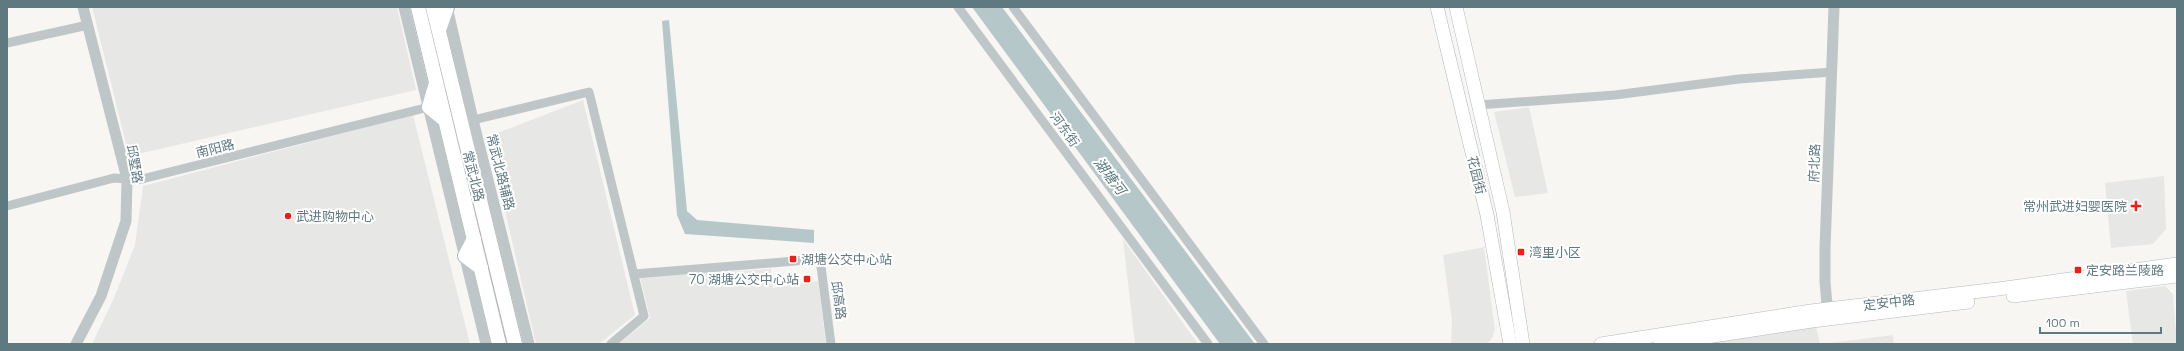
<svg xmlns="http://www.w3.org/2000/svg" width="2184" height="351" font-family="'Space Grotesk','Noto Sans SC',sans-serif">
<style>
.built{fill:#e7e8e6}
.water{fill:#b5c7c9}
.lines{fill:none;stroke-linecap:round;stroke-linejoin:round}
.secondary-casing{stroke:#b1babd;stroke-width:14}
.primary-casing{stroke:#b0b8bb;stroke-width:16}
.minor{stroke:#bfc6c8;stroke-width:9}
.tertiary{stroke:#bfc6c8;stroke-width:11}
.secondary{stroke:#fff;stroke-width:13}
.primary{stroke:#fff;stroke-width:14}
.poi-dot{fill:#f31d17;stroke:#fff;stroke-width:1.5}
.labels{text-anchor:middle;stroke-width:4;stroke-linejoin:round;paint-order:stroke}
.street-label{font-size:13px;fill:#5f7981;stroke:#fff}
.poi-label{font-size:13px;fill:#5f7981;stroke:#fff;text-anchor:start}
.water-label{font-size:14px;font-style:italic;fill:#5a7a7c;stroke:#fff}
</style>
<rect width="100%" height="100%" fill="#f7f6f3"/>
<!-- built -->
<g class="built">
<polygon points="92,7 397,7 416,90 129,156"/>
<polygon points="583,100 635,315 600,343 536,344 489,143 495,134"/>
<polygon points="1529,107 1548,193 1515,197 1494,112"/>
<polygon points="413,115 470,344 92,344 114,298 135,245 143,186"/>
<polygon points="2164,176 2166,229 2153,244 2111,248 2105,183"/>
<polygon points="1123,239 1198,344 1135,344"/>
<polygon points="1484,247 1495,330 1492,338 1487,344 1451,344 1452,321 1443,255"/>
<polygon points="771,269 773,288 818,281 826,344 619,344 650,318 640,277"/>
<polygon points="2165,286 2173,294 2177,344 2133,344 2126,291"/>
<polygon points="1816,327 1820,344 1696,344"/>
<polygon points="1893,335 1894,344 1822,344"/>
</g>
<!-- water -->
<g class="water">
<polygon points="972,7 1002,7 1255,344 1220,344"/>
<polygon points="669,20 687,211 697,220 814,230 814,243 685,234 677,215 662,21"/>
</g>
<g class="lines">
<!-- secondary casing -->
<g class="secondary-casing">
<g id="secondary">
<polyline points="1437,7 1487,215 1510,344"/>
<polyline points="1456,7 1503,212 1523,344"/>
<polyline points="2013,296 2177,276"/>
<polyline points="1601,344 1811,311 1998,289 2177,264"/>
<polyline points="1660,344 1812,321 1968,302"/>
</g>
</g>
<!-- primary casing -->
<g class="primary-casing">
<g id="primary">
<polyline points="418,7 499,344"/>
<polyline points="433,7 515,344"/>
<polyline points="439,30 447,7"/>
<polyline points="436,83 429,107 445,120"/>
<polyline points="474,239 465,256 481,268"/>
</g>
</g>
<!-- minor -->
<g class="minor">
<polyline points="958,7 1208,344"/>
<polyline points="1013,7 1264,344"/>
<polyline points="7,43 88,25"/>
<polyline points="1478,105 1615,95 1739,79 1832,72"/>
<polyline points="473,120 589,92 644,316 611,344"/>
<polyline points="7,206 114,178 138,180 429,107"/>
<polyline points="634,274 820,259 831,344"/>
</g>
<!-- tertiary -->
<g class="tertiary">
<polyline points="404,7 486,344"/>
<polyline points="447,7 473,120 529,344"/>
<polyline points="1828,316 1825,282 1825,248 1834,7"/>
<polyline points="76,344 101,296 126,221 127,179 83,7"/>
</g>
<!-- secondary -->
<use href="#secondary" class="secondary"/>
<!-- primary -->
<use href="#primary" class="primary"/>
</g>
<!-- markers -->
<g class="poi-dot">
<path d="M2134 200h4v4h4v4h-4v4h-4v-4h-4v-4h4z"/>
<circle cx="288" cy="216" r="4"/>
<rect x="1517" y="248" width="8" height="8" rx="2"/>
<rect x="789" y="255" width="8" height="8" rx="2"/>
<rect x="2074" y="266" width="8" height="8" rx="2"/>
<rect x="803" y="275" width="8" height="8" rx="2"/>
</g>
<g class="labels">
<!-- street labels -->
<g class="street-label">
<text transform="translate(1065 129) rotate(54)" y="5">河东街</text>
<text transform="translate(215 148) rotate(-14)" y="5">南阳路</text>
<text transform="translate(1814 163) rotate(-88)" y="5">府北路</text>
<text transform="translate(135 164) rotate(80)" y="5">邱墅路</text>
<text transform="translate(501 172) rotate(76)" y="5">常武北路辅路</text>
<text transform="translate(1477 175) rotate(76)" y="5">花园街</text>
<text transform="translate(474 176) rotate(76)" y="5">常武北路</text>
<text transform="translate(839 300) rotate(82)" y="5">邱高路</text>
<text transform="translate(1889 302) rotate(-7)" y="5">定安中路</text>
</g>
<!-- poi labels -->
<g class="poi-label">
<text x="2127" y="211" text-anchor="end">常州武进妇婴医院</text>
<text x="296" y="221">武进购物中心</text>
<text x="1529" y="257">湾里小区</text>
<text x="801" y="264">湖塘公交中心站</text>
<text x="2086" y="275">定安路兰陵路</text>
<text x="799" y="284" text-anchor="end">70 湖塘公交中心站</text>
</g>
<!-- water labels -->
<g class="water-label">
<text transform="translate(1110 176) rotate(53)" y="5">湖塘河</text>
</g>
</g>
<!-- border -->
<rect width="2184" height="351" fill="none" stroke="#5f7981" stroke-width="16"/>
<!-- scale -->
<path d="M2040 327v6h121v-6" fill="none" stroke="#5f7981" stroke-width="2"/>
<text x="2046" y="327" font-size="12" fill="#5f7981" stroke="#ffffff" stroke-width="3" paint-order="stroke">100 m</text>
</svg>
